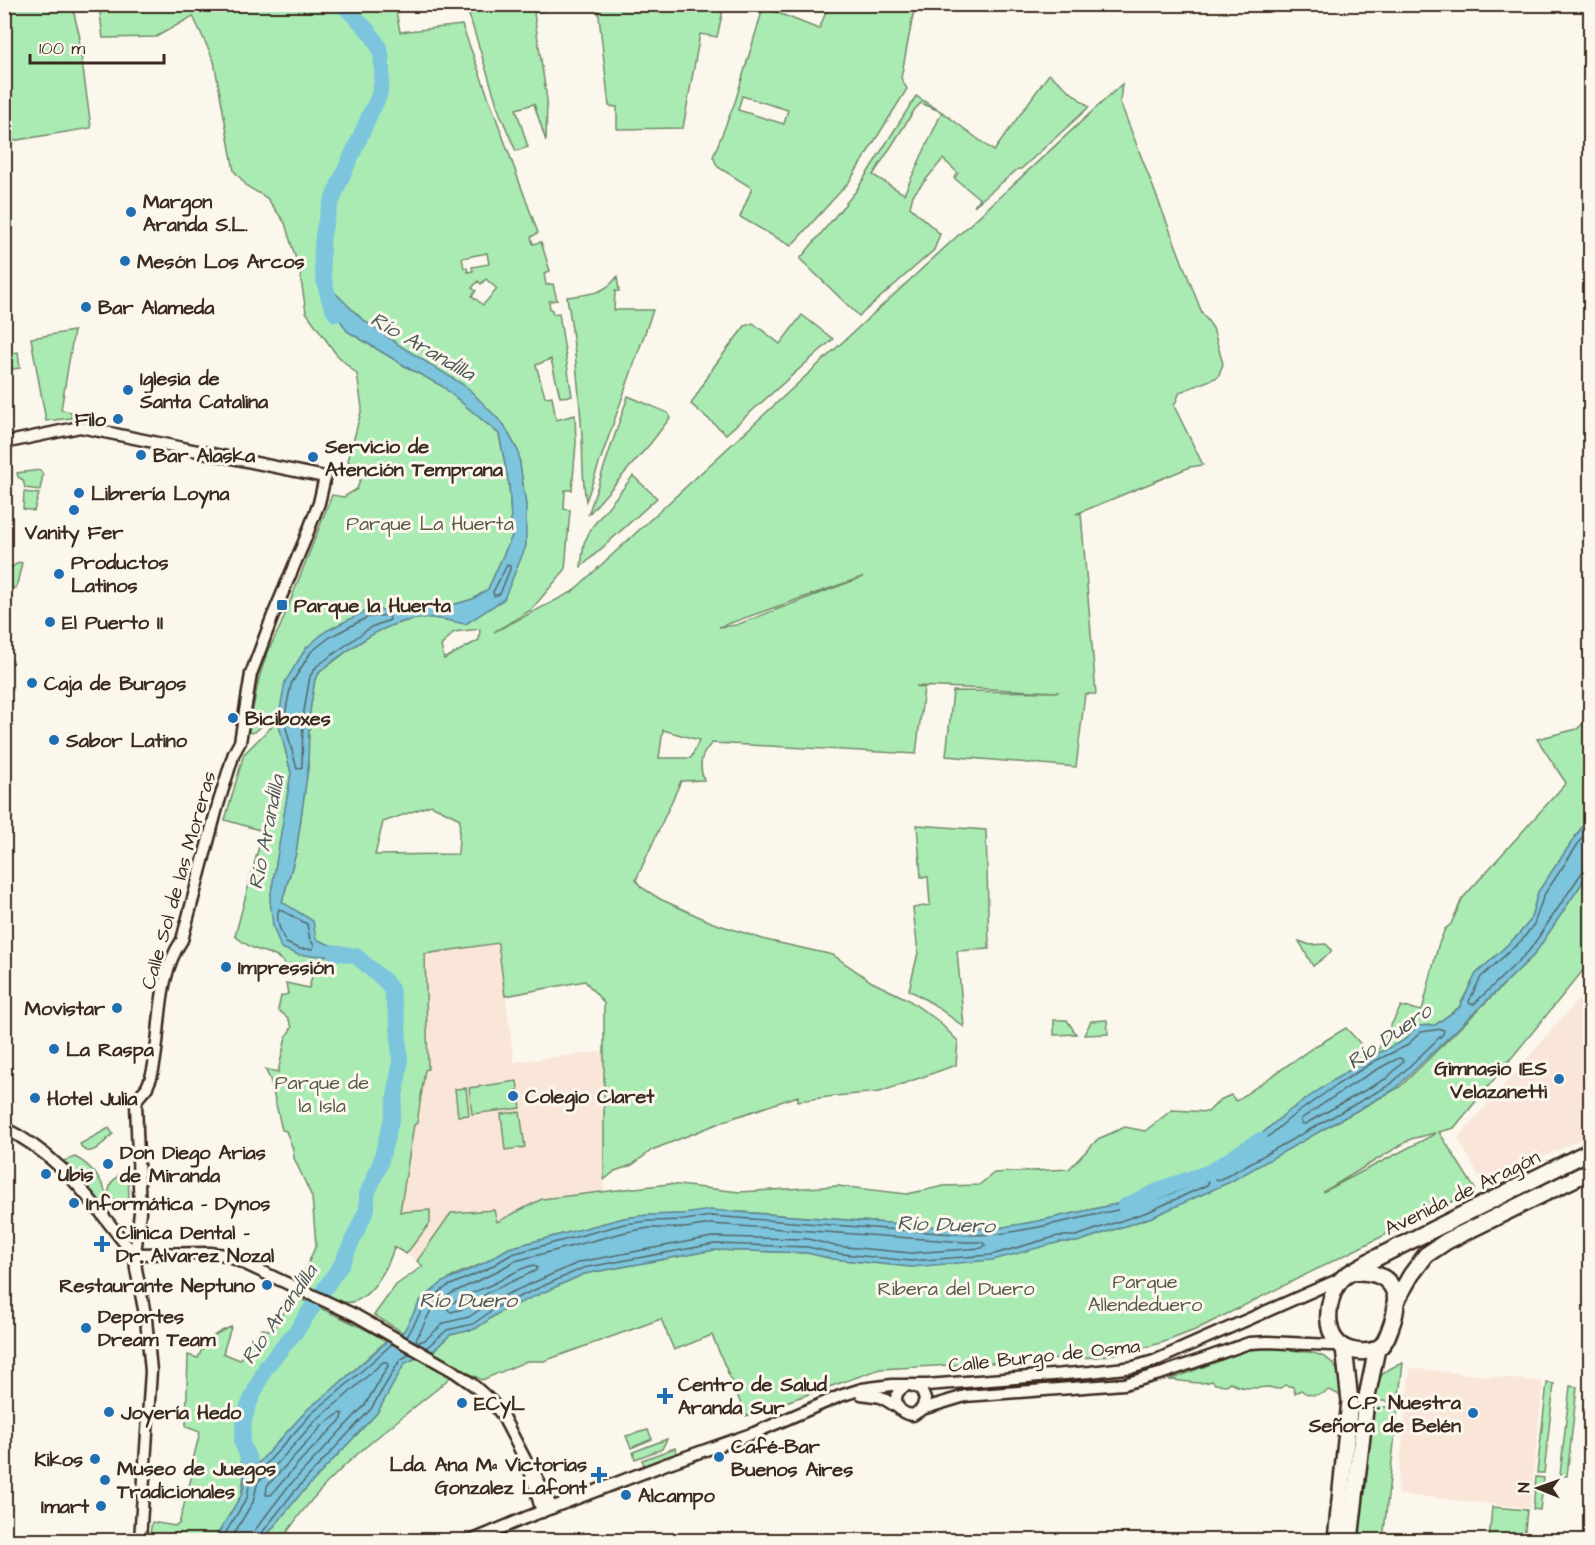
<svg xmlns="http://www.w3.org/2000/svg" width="1595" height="1545" font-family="'Architects Daughter',sans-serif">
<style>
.built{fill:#f9e6d8}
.green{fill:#aaebb4;stroke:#728a69;stroke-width:1.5;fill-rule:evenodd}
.water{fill:#7cc5dd;stroke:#628791;stroke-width:1.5}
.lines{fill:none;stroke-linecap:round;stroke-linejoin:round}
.shore{stroke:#55686a;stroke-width:1.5}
.river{stroke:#7cc5dd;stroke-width:16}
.secondary-casing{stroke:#3b2a1e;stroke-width:15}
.highway-casing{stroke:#3b2a1e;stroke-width:20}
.secondary{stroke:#fbf7ec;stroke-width:10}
.highway{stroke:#fbf7ec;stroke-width:15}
.poi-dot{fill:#1f6fb2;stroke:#fbf7ec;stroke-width:2}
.labels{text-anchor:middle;stroke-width:6;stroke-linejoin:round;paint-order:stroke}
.poi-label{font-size:20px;font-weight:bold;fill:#3b2a1e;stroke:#fbf7ec;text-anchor:start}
.park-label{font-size:20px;fill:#575a44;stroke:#fbf7ec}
.street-label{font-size:20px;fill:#3b2a1e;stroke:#fbf7ec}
.water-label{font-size:21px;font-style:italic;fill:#4e5857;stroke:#fbf7ec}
</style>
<rect width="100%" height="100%" fill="#fbf7ec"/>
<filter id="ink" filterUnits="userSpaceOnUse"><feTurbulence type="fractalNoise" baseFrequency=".0167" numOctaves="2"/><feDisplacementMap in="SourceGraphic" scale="12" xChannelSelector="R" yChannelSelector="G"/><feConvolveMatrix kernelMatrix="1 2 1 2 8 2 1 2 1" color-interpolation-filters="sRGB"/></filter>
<g filter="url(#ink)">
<!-- built -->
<g class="built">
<polygon points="499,944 514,1062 605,1051 604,1191 542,1199 513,1215 472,1231 424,1266 394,1246 414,1125 425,1070 428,1069 425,954"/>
<polygon points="1590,986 1590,1135 1484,1185 1458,1138"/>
<polygon points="1410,1368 1543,1382 1530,1508 1397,1494"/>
</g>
<!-- green -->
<g class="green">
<polygon points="5,4 72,5 80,38 79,39 91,128 5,142"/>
<path d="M383 4 395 5 400 32 462 25 538 233 531 237 533 244 541 242 550 271 544 273 546 285 553 284 557 300 549 301 550 309 552 310 553 314 559 313 572 396 560 397 551 359 536 365 545 397 552 396 556 420 575 415 576 443 572 490H565L564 509 570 510 565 570 531 610 494 632 572 592 1122 84 1120 102 1202 313 1213 328 1223 364 1218 377 1180 392 1174 406 1203 465 1190 467 1076 514 1081 513 1096 694H1085L1076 767 946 756 953 691 1059 692 916 686 924 688 916 754 712 743C701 754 698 764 704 780L681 781 636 880 641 887 660 899 713 923 766 940 833 955 872 982 907 999 937 1020 958 1041 956 1065 880 1092 835 1096 798 1101V1096L727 1120 652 1150 632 1165 615 1171 604 1180V1003L585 981 505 996 498 943 425 954 428 1069 425 1070 417 1123 414 1125 400 1212 430 1210V1223L406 1254 394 1247C389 1266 368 1307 343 1302 329 1299 314 1288 300 1282L316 1245 312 1197 294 1158 293 1149 286 1131 282 1130 270 1079 265 1069 278 1072 286 1037 292 1027 288 1018 278 1010 281 996 288 994 286 983 309 988 312 976 289 972C284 956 270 954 255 949 248 946 241 941 235 936L263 831 225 820 244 754 277 721 270 718 255 732 248 733 259 678 267 653 280 627 332 495 344 497 357 489 361 477 354 465 348 461 362 408 357 374 336 354 306 312 300 273 285 223 267 198 248 187 234 171 214 61 193 16 156 37 103 38 99 5ZM487 253 489 264 472 267 473 271 468 272 467 268H464L462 258ZM486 279 497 289 483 305 472 296 476 291 472 288 478 281 481 284ZM329 288 362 319 504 425 518 451 526 505 504 599 466 623C454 622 441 618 429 618 384 619 355 646 321 671L315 679 309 717 308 768 296 853 282 902 316 939 270 900 291 773 278 720 366 611 456 604 473 599 488 589 512 536 509 484 499 434 442 386 410 369 347 331ZM863 577 736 625 719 627 862 577ZM480 629 479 640 444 659 441 646 454 632ZM663 730 699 740 691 758H659ZM431 805 460 819 458 854 375 855 383 822Z"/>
<polygon points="466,5 488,5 489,7 553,7 549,10 534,13 547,100 546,141 534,104 516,109 528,147 516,151 500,114"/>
<path d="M764 5H766L765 8 819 29 829 5H915L901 78 907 89 849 182 791 246 740 217 752 188 718 167 713 157 735 102ZM742 96 788 110 784 124 738 110Z"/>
<polygon points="724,6 717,37 700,34 683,128 617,129 617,107 609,106 598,7"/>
<path d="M1049 74 1089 107 1021 169H1018L974 206 980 199 954 178 958 173 943 159 913 195 910 207 940 234 934 250 859 316 800 259 856 191 916 96 942 112 994 151ZM921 103 942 112 904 194 873 175 915 109Z"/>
<path d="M617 277 619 291H615L614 310H653L586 501C582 479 583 458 582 436 579 389 575 343 567 297 587 294 604 295 617 277Z"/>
<polygon points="802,315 833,339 726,434 691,404 715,365 745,326 753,323 780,344"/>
<polygon points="74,331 61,410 72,412 71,418 46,421 31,338"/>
<polygon points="18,352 20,368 5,370 5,354"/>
<polygon points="628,396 668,413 670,418 650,444 588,515"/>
<polygon points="40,470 43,475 40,490 25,488 23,480 18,477 17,473"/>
<polygon points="633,476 657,498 581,567 584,543 592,527"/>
<polygon points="24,492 39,494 34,511 23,509"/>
<polygon points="5,562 12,567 19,562 22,563 16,588 7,588"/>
<polygon points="1590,717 1590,815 1538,892 1530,921 1518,935 1476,974 1459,1007 1435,1025 1418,1026 1403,1041 1376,1054 1401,1006 1422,1011 1438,946 1445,929 1451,924 1462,899 1566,783 1537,739 1577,729"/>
<polygon points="917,825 986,830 989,949 957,951 964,1027 933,1004 909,990 918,953 913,908 930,905 928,877 921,877"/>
<path d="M1590 871V962L1454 1128 1439 1132 1475 1189 1461 1197 1195 1330 1164 1342 1136 1350 1097 1357 880 1369 746 1416 712 1335 674 1350 661 1319 544 1361H527L482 1380 460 1369C450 1376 442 1386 432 1393 375 1439 322 1477 282 1540H263L298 1497 377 1413 405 1363 433 1351 450 1335 475 1329 500 1312 584 1274 714 1250 807 1253 833 1259 911 1267 1033 1248 1060 1242H1077L1152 1217 1229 1182 1400 1087 1534 955ZM1435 1133V1134L1323 1192 1411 1139Z"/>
<polygon points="1299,941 1310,945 1326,944 1331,949 1331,952 1313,966"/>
<polygon points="1054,1020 1067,1020 1076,1034 1054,1035"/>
<polygon points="1107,1020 1108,1034 1084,1035 1091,1021"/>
<polygon points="1346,1028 1372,1056 1286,1113 1242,1151 1210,1172 1144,1198 1038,1221 999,1228 967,1229 742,1212 648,1215 624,1218 509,1248 484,1263 455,1275 420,1301 404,1331 402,1332 374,1315 396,1285 423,1266 417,1261 451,1213 494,1210 497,1222 542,1199 669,1184 740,1192 838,1186 907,1194 944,1186 979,1185 994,1173 1069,1169 1098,1139 1125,1127 1145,1131 1172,1110 1208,1112 1220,1100 1231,1095 1236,1101 1311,1049"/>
<polygon points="517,1081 521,1108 472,1114 469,1088"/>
<polygon points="466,1088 469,1115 458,1116 455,1089"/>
<polygon points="520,1112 525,1147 505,1150 501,1114"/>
<path d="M109 1128 113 1134C104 1142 88 1162 80 1144Z"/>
<path d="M75 1157C93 1166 110 1188 107 1208L63 1161Z"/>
<polygon points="128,1166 129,1200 127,1207 121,1207 108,1194 111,1183"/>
<path d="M294 1296C325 1311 357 1323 386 1341L333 1389 308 1409 254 1468 246 1445 241 1469 244 1475 241 1496 214 1540H149L152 1522 175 1526 179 1524 193 1471V1460L200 1432 186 1427 188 1355 198 1358C205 1340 213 1334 231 1327L223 1353 240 1360 262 1329 270 1330 276 1325Z"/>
<path d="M1271 1348C1308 1353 1343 1347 1342 1396L1329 1390C1320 1396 1309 1397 1301 1390L1295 1393 1293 1387 1285 1385C1277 1391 1277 1389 1269 1387 1255 1388 1242 1390 1229 1382L1227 1385 1215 1384 1212 1381C1200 1386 1183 1380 1169 1380L1248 1350Z"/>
<path d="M1403 1363 1398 1403 1375 1400C1375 1377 1383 1370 1403 1363Z"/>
<polygon points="1547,1383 1554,1384 1544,1473 1537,1473"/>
<polygon points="1570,1386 1577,1387 1567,1476 1560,1475"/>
<polygon points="1372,1406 1398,1408 1383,1540 1357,1540"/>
<polygon points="648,1430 652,1439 631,1448 626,1436"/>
<polygon points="667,1439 662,1449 635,1459 633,1452"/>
<polygon points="675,1448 677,1455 645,1467 642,1460"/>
<polygon points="1536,1477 1544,1478 1540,1510 1533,1509"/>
<polygon points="1492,1507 1527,1510 1524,1540 1489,1540"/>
</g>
<!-- water -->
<g class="water">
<path d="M329 287 362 319 402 347 467 387 504 425 518 451 526 505V546L504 599 466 624C454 622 441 618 429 618 384 619 355 646 321 670L315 679 309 717 308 768 296 853 282 902 313 921 316 939 356 956 364 963 333 956 299 955 281 948 273 926 270 900 291 773 278 721 285 682 306 648 326 631 366 611 456 604 473 599 488 589 512 536 509 484 499 434 442 386 410 369 347 331 333 309 326 290Z"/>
<polygon points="1590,815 1590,871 1534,955 1395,1089 1230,1182 1152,1217 1077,1242 1060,1242 993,1260 911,1267 833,1259 807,1253 714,1250 584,1274 500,1312 475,1329 450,1335 433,1351 405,1363 377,1413 298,1497 263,1540 214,1540 241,1496 244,1486 244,1475 241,1469 242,1443 246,1445 254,1468 308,1409 333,1389 392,1337 404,1331 420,1301 443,1282 484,1263 509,1248 624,1218 648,1215 684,1214 710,1210 967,1229 999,1228 1038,1221 1144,1198 1210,1172 1242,1151 1286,1113 1332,1081 1372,1056 1403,1041 1418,1026 1435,1025 1459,1008 1476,974 1518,935 1530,921 1538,892"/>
</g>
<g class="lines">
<!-- shore -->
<g class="shore">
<polygon points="507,565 510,566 510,569 500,594 494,596 493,592"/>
<polygon points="389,615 390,620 371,627 317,666 310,676 303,717 302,767 297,769 284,720 291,684 311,652 330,637 368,617"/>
<polyline points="1590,826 1544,895 1534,924 1522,940 1481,977 1469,1001 1470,1004 1474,1004 1529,951 1583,871 1590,868"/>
<path d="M279 909 307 924 310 940 314 945 313 949H300L286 943C281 932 275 920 279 909Z"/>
<polygon points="1441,1029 1444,1030 1443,1034 1391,1084 1227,1176 1218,1180 1215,1179 1215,1175 1246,1156 1290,1118 1335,1086 1375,1061 1406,1046 1421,1032"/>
<path d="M1399 1058 1402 1059 1403 1062 1387 1078 1305 1124 1301 1123V1119C1333 1097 1364 1075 1399 1058Z"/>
<polygon points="711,1224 966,1242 982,1242 985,1245 982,1248 911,1253 835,1246 808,1239 712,1237 580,1262 494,1300 469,1317 444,1323 425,1340 419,1342 416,1340 431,1310 450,1294 490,1275 515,1261 626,1232 649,1228 685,1228"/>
<path d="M534 1265 537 1268 535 1271 489 1292 466 1308 451 1312 448 1310V1306C463 1295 479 1291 495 1283 509 1276 519 1268 534 1265Z"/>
<polyline points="407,1337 425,1304 446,1287 487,1269 512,1254 624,1224 649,1221 685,1220 711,1216 967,1235 1000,1234 1039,1227 1145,1204 1205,1180 1209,1182 1207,1185 1150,1211 1076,1236 1058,1236 991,1255 911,1261 834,1253 808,1247 714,1244 583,1268 497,1307 473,1324 447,1330 426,1348"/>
<polygon points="340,1413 343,1414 342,1419 301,1460 271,1495 266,1495 267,1486 323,1425"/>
<polyline points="221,1540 247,1498 251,1474 260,1471 312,1413 337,1393 392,1344"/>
<polyline points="230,1540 253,1502 258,1481 266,1476 317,1419 342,1399 383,1362 387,1362 388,1366 365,1405 287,1488 255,1530 252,1540"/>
<polyline points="259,1540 261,1534 293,1493 371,1409 400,1360 410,1354"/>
</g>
<!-- river -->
<g class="river">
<path d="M336 314C329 304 327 291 324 280 312 217 348 171 369 116 372 109 377 102 379 95 382 84 383 66 381 54 376 34 356 19 342 4"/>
<polyline points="1125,1206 1169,1186 1210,1172 1260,1140"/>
<polyline points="250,1462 242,1443 244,1421 248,1406 266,1367 297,1330 342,1263 367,1209 367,1194 379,1167 392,1118 400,1064 398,1023 391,989 385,981 356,956 334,952"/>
</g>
<!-- secondary casing -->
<g class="secondary-casing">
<g id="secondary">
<path d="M4 443 80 427 325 477 319 503 304 542 272 618 251 674 240 742 234 753 217 808 182 940C156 978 162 1027 153 1070 152 1075 149 1083 147 1087 143 1093 138 1095 136 1102L140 1212 135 1254 136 1269 146 1319 151 1371 140 1540"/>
<path d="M4 1128C48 1149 79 1184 108 1222 117 1233 124 1244 135 1254"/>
<polyline points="135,1254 210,1253 226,1255 355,1315 455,1372 472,1384 492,1402 502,1415 529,1467 542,1512"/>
<path d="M908 1385C889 1392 894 1414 913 1415L922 1409 925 1399 921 1389 913 1386"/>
<polyline points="861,1394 881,1397 897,1407"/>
<polyline points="922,1409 965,1396 1124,1384 1163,1373 1249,1343 1268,1342 1331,1345 1339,1344"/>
<polyline points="536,1476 552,1508"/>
<polyline points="473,1540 525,1518 666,1464 754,1433 840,1396 862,1389 892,1385 927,1385 1090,1372 1134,1367 1154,1361 1342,1278"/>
</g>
</g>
<!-- highway casing -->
<g class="highway-casing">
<g id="highway">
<path d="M1353 1272C1393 1270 1404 1294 1390 1329 1388 1335 1384 1345 1378 1348 1371 1353 1358 1352 1351 1350 1321 1343 1325 1298 1341 1280 1347 1273 1359 1268 1368 1262L1590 1151"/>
<polyline points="1395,1303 1411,1275 1426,1255 1447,1241 1590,1171"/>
<polyline points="1336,1540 1350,1401 1344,1348"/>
<polyline points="1350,1540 1366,1401 1377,1349"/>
</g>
</g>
<!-- secondary -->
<use href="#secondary" class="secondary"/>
<!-- highway -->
<use href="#highway" class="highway"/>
</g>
</g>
<!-- markers -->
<g class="poi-dot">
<circle cx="131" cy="212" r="6"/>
<circle cx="125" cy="261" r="6"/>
<circle cx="86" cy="307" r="6"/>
<circle cx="128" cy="390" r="6"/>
<circle cx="118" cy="419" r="6"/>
<circle cx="141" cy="455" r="6"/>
<circle cx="313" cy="457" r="6"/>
<circle cx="79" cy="493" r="6"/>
<circle cx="74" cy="510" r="6"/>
<circle cx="59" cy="574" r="6"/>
<rect x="276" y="599" width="12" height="12" rx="3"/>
<circle cx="50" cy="622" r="6"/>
<circle cx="32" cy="683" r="6"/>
<circle cx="233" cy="718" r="6"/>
<circle cx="54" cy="740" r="6"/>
<circle cx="226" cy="967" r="6"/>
<circle cx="117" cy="1008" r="6"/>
<circle cx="54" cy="1049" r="6"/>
<circle cx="1559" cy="1079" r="6"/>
<circle cx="513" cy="1096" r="6"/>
<circle cx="35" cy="1098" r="6"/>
<circle cx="108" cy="1164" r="6"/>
<circle cx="46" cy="1174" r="6"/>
<circle cx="74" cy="1203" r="6"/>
<path d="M99 1235h6v6h6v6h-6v6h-6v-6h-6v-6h6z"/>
<circle cx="267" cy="1285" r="6"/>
<circle cx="86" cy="1328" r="6"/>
<path d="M662 1387h6v6h6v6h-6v6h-6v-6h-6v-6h6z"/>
<circle cx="462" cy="1403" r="6"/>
<circle cx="109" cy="1412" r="6"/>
<circle cx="1473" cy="1413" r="6"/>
<circle cx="719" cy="1457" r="6"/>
<circle cx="95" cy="1459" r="6"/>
<path d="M596 1466h6v6h6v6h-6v6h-6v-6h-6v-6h6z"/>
<circle cx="105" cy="1480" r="6"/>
<circle cx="626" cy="1495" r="6"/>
<circle cx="101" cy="1506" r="6"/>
</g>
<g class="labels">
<!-- poi labels -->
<g class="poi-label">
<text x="143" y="208">Margon<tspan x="143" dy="23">Aranda S.L.</tspan></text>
<text x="137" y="268">Mesón Los Arcos</text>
<text x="98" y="314">Bar Alameda</text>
<text x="140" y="385">Iglesia de<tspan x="140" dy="23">Santa Catalina</tspan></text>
<text x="106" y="426" text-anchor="end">Filo</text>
<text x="325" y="453">Servicio de<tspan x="325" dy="23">Atención Temprana</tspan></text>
<text x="153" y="462">Bar Alaska</text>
<text x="91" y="500">Librería Loyna</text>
<text x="74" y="539" text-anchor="middle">Vanity Fer</text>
<text x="71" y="569">Productos<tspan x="71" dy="23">Latinos</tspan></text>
<text x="294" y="612">Parque la Huerta</text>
<text x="62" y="629">El Puerto II</text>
<text x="44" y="690">Caja de Burgos</text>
<text x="245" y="725">Biciboxes</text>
<text x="66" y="747">Sabor Latino</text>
<text x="238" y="974">Impressión</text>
<text x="105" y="1015" text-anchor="end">Movistar</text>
<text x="66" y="1056">La Raspa</text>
<text x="1547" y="1075" text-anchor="end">Gimnasio IES<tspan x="1547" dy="23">Velazanetti</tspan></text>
<text x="525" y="1103">Colegio Claret</text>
<text x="47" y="1105">Hotel Julia</text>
<text x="120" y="1159">Don Diego Arias<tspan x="120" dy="23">de Miranda</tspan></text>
<text x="58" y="1181">Ubis</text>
<text x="86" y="1210">Informática - Dynos</text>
<text x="116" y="1239">Clinica Dental -<tspan x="116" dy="23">Dr. Alvarez Nozal</tspan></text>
<text x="255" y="1292" text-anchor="end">Restaurante Neptuno</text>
<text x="98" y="1323">Deportes<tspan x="98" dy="23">Dream Team</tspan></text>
<text x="678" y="1391">Centro de Salud<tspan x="678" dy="23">Aranda Sur</tspan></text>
<text x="1461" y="1409" text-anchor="end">C.P. Nuestra<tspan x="1461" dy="23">Señora de Belén</tspan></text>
<text x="474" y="1410">ECyL</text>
<text x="121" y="1419">Joyería Hedo</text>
<text x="731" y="1453">Café-Bar<tspan x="731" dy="23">Buenos Aires</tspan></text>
<text x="83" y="1466" text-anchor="end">Kikos</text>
<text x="587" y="1471" text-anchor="end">Lda. Ana Mª Victorias<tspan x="587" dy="23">Gonzalez Lafont</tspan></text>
<text x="117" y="1475">Museo de Juegos<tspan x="117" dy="23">Tradicionales</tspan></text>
<text x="638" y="1502">Alcampo</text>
<text x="89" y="1513" text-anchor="end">Imart</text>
</g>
<!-- park labels -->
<g class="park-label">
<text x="430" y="530">Parque La Huerta</text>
<text x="322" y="1089">Parque de<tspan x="322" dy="23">la Isla</tspan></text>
<text x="1145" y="1288">Parque<tspan x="1145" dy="23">Allendeduero</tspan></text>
<text x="956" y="1295">Ribera del Duero</text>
</g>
<!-- street labels -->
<g class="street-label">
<text transform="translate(178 880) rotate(-74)" y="7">Calle Sol de las Moreras</text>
<text transform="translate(1462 1192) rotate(-26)" y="7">Avenida de Aragón</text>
<text transform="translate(1044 1355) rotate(-6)" y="7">Calle Burgo de Osma</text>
</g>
<!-- water labels -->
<g class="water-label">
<text transform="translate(423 346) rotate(30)" y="7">Río Arandilla</text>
<text transform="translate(266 832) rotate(-79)" y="7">Río Arandilla</text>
<text transform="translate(1389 1036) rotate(-35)" y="7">Río Duero</text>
<text transform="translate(946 1224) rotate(2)" y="7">Río Duero</text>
<text x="468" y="1307">Río Duero</text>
<text transform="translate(279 1314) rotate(-55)" y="7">Río Arandilla</text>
</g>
</g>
<!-- margin -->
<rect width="1595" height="1545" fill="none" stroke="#fbf7ec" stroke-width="24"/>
<rect x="12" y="12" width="1571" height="1521" fill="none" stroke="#3b2a1e" stroke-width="2" filter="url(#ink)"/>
<!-- north arrow -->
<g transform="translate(1538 1488) rotate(271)" stroke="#fbf7ec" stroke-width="4.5" paint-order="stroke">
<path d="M0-4.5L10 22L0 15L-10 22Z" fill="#3b2a1e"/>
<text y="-9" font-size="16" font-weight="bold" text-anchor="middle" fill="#3b2a1e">N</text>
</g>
<!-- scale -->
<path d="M30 54v9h134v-9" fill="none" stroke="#3b2a1e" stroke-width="3"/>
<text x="39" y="54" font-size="18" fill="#3b2a1e" stroke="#fbf7ec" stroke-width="4.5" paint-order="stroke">100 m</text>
</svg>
